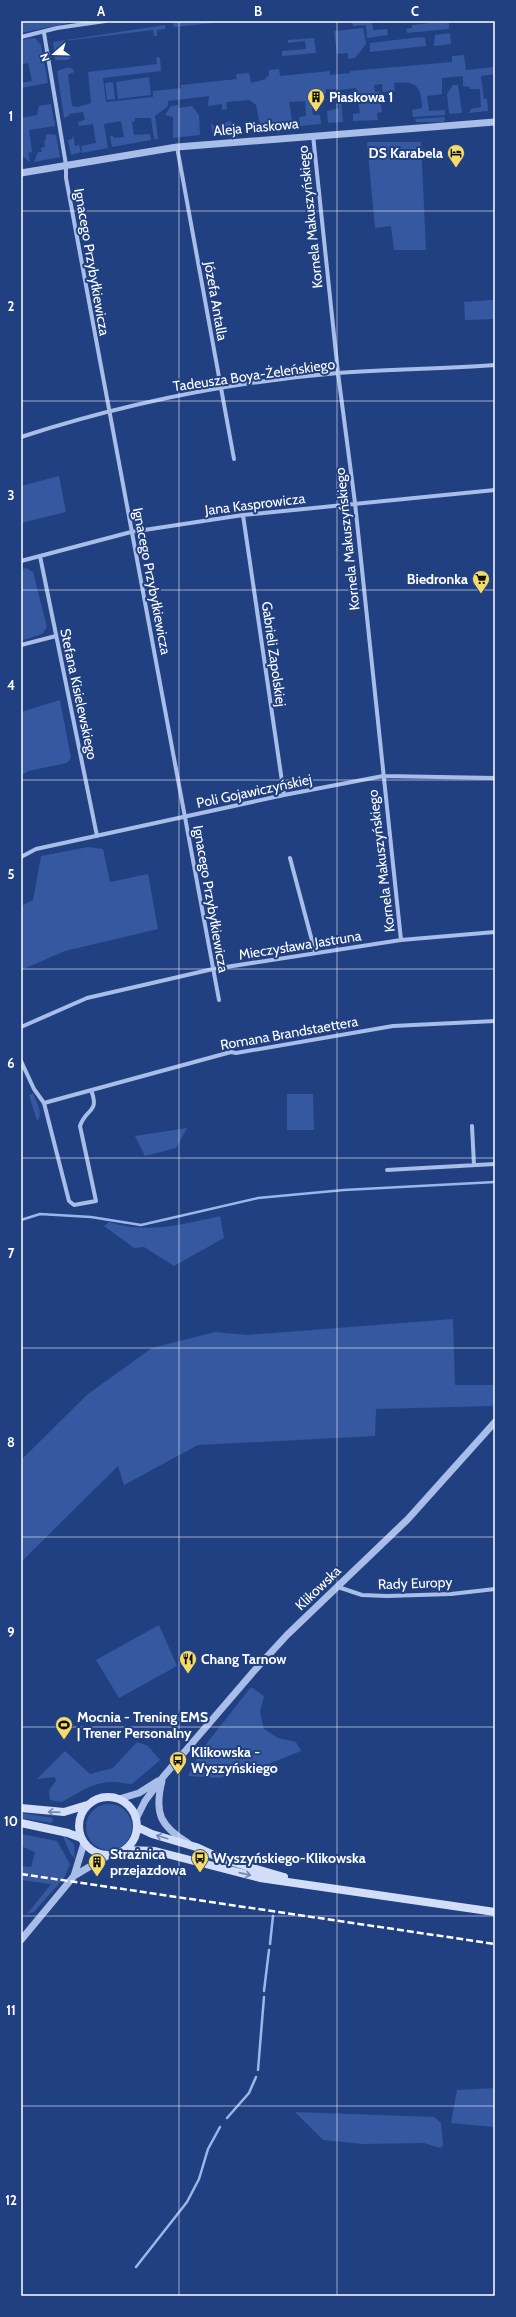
<svg xmlns="http://www.w3.org/2000/svg" width="516" height="2317" font-family="Cabin,sans-serif">
<style>
.green{fill:#3558a0}
.lines{fill:none;stroke-linecap:round;stroke-linejoin:round}
.stream{stroke:#9bb7e9;stroke-width:2.5}
.minor{stroke:#a8bde8;stroke-width:4}
.tertiary{stroke:#a8bde8;stroke-width:7}
.secondary{stroke:#d2def7;stroke-width:8}
.rail{stroke:#fff;stroke-width:2.5;stroke-dasharray:7 3;stroke-linecap:butt}
.oneway{stroke:#7187b7}
.grid{fill:none;stroke:#fff;stroke-width:1;stroke-opacity:0.55}
.labels{text-anchor:middle;dominant-baseline:central;stroke-width:4;stroke-linejoin:round;paint-order:stroke}
.poi-label{font-size:14px;font-weight:bold;fill:#fff;stroke:#214082;text-anchor:start}
.street-label{font-size:14px;fill:#fff;stroke:#214082}
.neatline{fill:none;stroke:#fff;stroke-width:1.5}
.grid-label{font-size:13px;text-anchor:middle;font-weight:bold;fill:#fff}
</style>
<rect width="100%" height="100%" fill="#214082"/>
<path class="green" d="M 21,21 L 78,21 L 21,33 Z
M 189,21 L 233,21 L 174,27 L 173,23 Z
M 352,21 L 372,21 L 373,30 L 387,29 L 388,35 L 367,38 L 366,25 L 353,26 Z
M 449,21 L 449,29 L 407,33 L 406,29 L 412,28 L 412,25 Z
M 165,25 L 165,29 L 157,30 L 157,36 L 154,36 L 153,30 L 64,41 L 64,55 L 71,54 L 72,57 L 68,60 L 55,60 L 53,42 Z
M 363,28 L 366,44 L 355,58 L 348,59 L 348,53 L 337,54 L 334,31 Z
M 450,33 L 451,44 L 434,46 L 435,35 Z
M 421,37 L 425,38 L 426,46 L 370,52 L 370,43 Z
M 35,38 L 41,45 L 48,83 L 21,88 L 21,83 L 32,81 L 28,63 L 21,65 L 21,40 Z
M 314,38 L 316,53 L 282,56 L 282,51 L 306,49 L 305,41 L 288,43 L 288,40 Z
M 464,55 L 466,70 L 495,67 L 495,74 L 481,76 L 484,99 L 487,99 L 488,111 L 469,113 L 471,109 L 481,107 L 480,89 L 470,89 L 470,87 L 463,86 L 463,76 L 442,78 L 442,94 L 427,96 L 429,111 L 445,110 L 445,115 L 413,117 L 412,110 L 422,108 C 421,86 417,81 394,83 L 395,91 L 383,92 L 382,84 L 374,85 L 375,92 L 379,92 L 382,112 L 377,113 L 378,120 L 353,121 L 353,114 L 360,113 L 356,88 L 340,90 L 343,122 L 328,123 L 327,111 L 339,108 L 337,89 L 326,89 L 326,93 L 317,94 L 318,108 L 312,108 L 313,115 L 320,115 L 321,124 L 300,126 L 299,117 L 306,116 L 305,101 L 289,102 L 293,126 L 261,129 L 256,105 L 250,100 L 226,102 L 227,109 L 222,110 L 222,104 L 208,106 L 209,96 L 168,101 L 168,106 L 155,116 L 158,139 L 154,139 L 151,118 L 135,118 L 135,121 L 132,122 L 134,135 L 150,134 L 151,140 L 112,147 L 110,136 L 113,136 L 114,138 L 124,137 L 121,121 L 104,124 L 108,148 L 82,153 L 81,146 L 96,143 L 93,124 L 79,126 L 78,122 L 85,120 L 83,112 L 69,114 L 69,116 L 64,118 L 57,71 L 69,67 L 74,70 L 73,73 L 68,74 L 72,106 L 78,107 L 91,103 L 88,72 L 157,64 L 156,57 L 160,58 L 161,71 L 103,78 L 106,102 L 153,97 L 153,91 L 181,88 L 181,85 L 237,79 L 236,74 L 249,73 L 251,83 L 266,79 L 266,77 L 269,76 L 269,70 L 279,69 L 280,76 L 330,71 L 330,75 L 350,73 L 350,71 L 452,62 L 452,56 Z
M 149,77 L 151,95 L 118,99 L 116,82 Z
M 113,82 L 115,99 L 107,100 L 105,83 Z
M 453,85 L 458,85 L 462,113 L 449,114 L 447,94 Z
M 51,104 L 55,126 L 29,130 L 32,152 L 28,153 L 30,162 L 21,155 L 21,118 L 37,115 L 39,106 Z
M 178,105 L 178,108 L 192,106 L 199,115 L 200,135 L 173,138 L 173,117 L 165,115 L 171,106 Z
M 445,117 L 444,122 L 416,122 L 415,119 Z
M 231,121 L 232,127 L 239,127 L 241,131 L 212,133 L 211,123 L 214,126 Z
M 49,134 L 56,135 L 60,157 L 34,162 L 38,152 L 42,152 L 41,148 L 45,147 L 44,141 L 46,140 L 46,135 Z
M 73,135 L 75,146 L 79,145 L 81,152 L 71,155 L 68,140 L 72,139 Z
M 367,142 L 421,142 L 426,250 L 394,250 L 391,226 L 375,228 Z
M 493,300 L 494,319 L 465,320 L 464,302 Z
M 59,476 L 66,512 L 21,523 L 21,486 Z
M 26,568 L 33,572 L 47,627 L 42,634 L 21,641 L 21,570 Z
M 60,700 L 71,758 L 67,763 L 28,771 L 21,776 L 21,712 Z
M 88,847 L 103,849 L 110,882 L 148,874 L 158,929 L 65,951 L 21,970 L 21,906 L 33,900 L 41,856 Z
M 33,1093 C 36,1102 44,1113 37,1121 L 29,1095 Z
M 287,1094 L 313,1094 L 314,1130 L 287,1130 Z
M 187,1128 L 176,1148 L 145,1156 L 135,1136 Z
M 220,1216 L 224,1238 L 174,1266 L 144,1247 L 134,1248 L 104,1226 L 109,1222 C 146,1234 182,1225 220,1216 Z
M 453,1319 L 455,1385 L 495,1385 L 495,1402 L 492,1406 L 376,1409 L 375,1436 L 198,1445 L 124,1485 L 118,1466 L 21,1562 L 21,1460 L 88,1394 L 152,1348 L 215,1332 L 247,1335 Z
M 159,1625 L 177,1666 L 119,1698 L 96,1660 Z
M 251,1687 L 264,1696 L 260,1712 L 264,1729 L 278,1738 L 296,1742 L 301,1751 L 261,1767 L 219,1778 L 188,1776 L 200,1752 Z
M 137,1742 L 148,1746 L 160,1760 L 132,1784 C 126,1784 120,1782 114,1782 C 94,1781 78,1793 62,1802 L 50,1800 L 49,1790 L 56,1781 L 55,1777 L 37,1779 L 65,1751 L 90,1774 L 113,1768 Z
M86 1827a23 23 0 1 1 46 0a23 23 0 1 1-46 0Z
M 21,1813 L 53,1818 L 52,1823 L 21,1818 Z
M 21,1834 L 57,1841 L 70,1864 L 64,1878 L 34,1912 L 27,1914 L 51,1884 L 21,1880 L 21,1866 L 31,1867 L 35,1852 L 21,1846 Z
M 62,1834 L 74,1844 L 75,1859 L 70,1853 Z
M 495,2088 L 495,2127 L 451,2123 L 457,2090 Z
M 295,2112 L 434,2117 L 441,2123 L 443,2145 L 440,2148 L 424,2143 L 363,2144 L 323,2140 Z"/>
<g class="lines">
<path class="stream" d="M 21,1220 L 40,1214 L 91,1217 L 141,1225 L 258,1198 L 344,1190 L 495,1182
M 270,1944 L 273,1916
M 264,1991 L 269,1950
M 258,2070 L 264,1997
M 227,2118 L 249,2093 L 256,2077
M 136,2267 L 187,2202 L 199,2179 L 208,2149 L 220,2127"/>
<path class="minor" d="M 44,33 L 66,165 L 66,178 L 219,1000
M 21,37 L 57,28 L 105,21
M 313,135 L 338,373 L 355,503 L 401,940
M 177,147 L 234,459
M 21,437 C 123,404 231,382 338,373 C 390,369 443,369 495,365
M 243,515 L 284,795
M 40,556 L 97,836
M 21,561 L 131,532 L 243,515 L 495,490
M 21,645 L 56,636
M 21,857 L 36,849 L 284,795 L 383,776 L 495,778
M 290,858 L 315,952
M 21,1027 L 87,998 L 213,969 L 401,940 L 495,932
M 21,1061 L 34,1089 L 44,1103 L 69,1201 L 74,1205 L 96,1201 L 80,1126 C 86,1108 100,1113 91,1090
M 44,1103 L 231,1052 L 236,1053 L 393,1026 L 495,1021
M 472,1126 L 474,1165
M 387,1170 L 495,1164
M 338,1587 L 362,1595 L 387,1596 L 451,1594 L 495,1589"/>
<path class="tertiary" d="M 21,173 L 177,147 L 495,122
M 162,1781 C 154,1813 160,1826 188,1843
M 119,1799 L 139,1793 L 158,1781
M 136,1819 L 145,1801 L 163,1777 L 254,1671 L 287,1635 L 408,1519 L 495,1422
M 74,1876 L 109,1855
M 21,1940 L 74,1876 L 84,1843"/>
<path class="secondary" d="M79 1826a29 29 0 1 1 58 0a29 29 0 1 1-58 0Z
M 21,1808 L 64,1812 L 87,1805
M 21,1823 L 68,1833 L 81,1838
M 137,1827 L 152,1834 L 196,1847 L 222,1859 L 284,1877
M 125,1850 L 155,1851 L 260,1878 L 495,1912"/>
<path class="rail" d="M 21,1874 L 495,1944"/>
</g>
<defs><path id="oneway-shaft" d="M-6 0H5M1.5-3L5.5 0L1.5 3" fill="none" stroke-width="1.6" stroke-linecap="round" stroke-linejoin="round"/></defs>
<g class="oneway">
<use href="#oneway-shaft" transform="translate(54 1812) rotate(-178)"/>
<use href="#oneway-shaft" transform="translate(162 1837) rotate(-163)"/>
<use href="#oneway-shaft" transform="translate(245 1874) rotate(13)"/>
</g>
<path class="grid" d="M 179,21 L 179,2296M 337,21 L 337,2296M 21,211 L 495,211M 21,401 L 495,401M 21,590 L 495,590M 21,780 L 495,780M 21,969 L 495,969M 21,1158 L 495,1158M 21,1348 L 495,1348M 21,1537 L 495,1537M 21,1727 L 495,1727M 21,1916 L 495,1916M 21,2106 L 495,2106"/>
<defs>
<symbol id="building-pin" viewBox="-11 -11 22 30"><path d="M0 17L-7.5 6A9.5 9.5 0 1 1 7.5 6Z" fill="#f5dc69" stroke="#214082"/><path d="M-4-6H4V6H1V3H-1V6H-4ZM-2.5-4.3h1.7v1.8h-1.7ZM.8-4.3h1.7v1.8H.8ZM-2.5-1h1.7V.8h-1.7ZM.8-1h1.7V.8H.8Z" fill="#111"/></symbol>
<symbol id="hotel-pin" viewBox="-11 -11 22 30"><path d="M0 17L-7.5 6A9.5 9.5 0 1 1 7.5 6Z" fill="#f5dc69" stroke="#214082"/><path d="M-6-4.5h1.5V1H6V5H4.5V3h-9V5H-6ZM-4 0a1.8 1.8 0 1 1 3.6 0ZM.5 0V-2.5h3Q6-2.5 6 0Z" fill="#111"/></symbol>
<symbol id="supermarket-pin" viewBox="-11 -11 22 30"><path d="M0 17L-7.5 6A9.5 9.5 0 1 1 7.5 6Z" fill="#f5dc69" stroke="#214082"/><path d="M-6-5.5h2.5l.6 2H6L4.5 2H-2.5L-4.4-4H-6ZM-1.5 3.2a1.3 1.3 0 1 0 .1 0ZM3 3.2a1.3 1.3 0 1 0 .1 0Z" fill="#111"/></symbol>
<symbol id="restaurant-pin" viewBox="-11 -11 22 30"><path d="M0 17L-7.5 6A9.5 9.5 0 1 1 7.5 6Z" fill="#f5dc69" stroke="#214082"/><path d="M-5-6h1v4h1v-4h1v4h1v-4h1v5L-1.5 .5V6h-2V.5L-5-1ZM5-6V6H3V1.5H1.5Q1.5-4 5-6Z" fill="#111"/></symbol>
<symbol id="stadium-pin" viewBox="-11 -11 22 30"><path d="M0 17L-7.5 6A9.5 9.5 0 1 1 7.5 6Z" fill="#f5dc69" stroke="#214082"/><path d="M0-5a6.5 5 0 1 0 0 10a6.5 5 0 1 0 0-10ZM-3.5-1.8h7v3.6h-7Z" fill="#111"/></symbol>
<symbol id="bus-pin" viewBox="-11 -11 22 30"><path d="M0 17L-7.5 6A9.5 9.5 0 1 1 7.5 6Z" fill="#f5dc69" stroke="#214082"/><path d="M-5-6H5V4H4V6H2V4H-2V6H-4V4H-5ZM-3.5-4V0h7V-4ZM-3.5 1.2v1.5H-2V1.2ZM2 1.2v1.5H3.5V1.2Z" fill="#111"/></symbol>
</defs>
<g fill-rule="evenodd">
<use href="#building-pin" x="306" y="87" width="20" height="27"/>
<use href="#hotel-pin" x="446" y="143" width="20" height="27"/>
<use href="#supermarket-pin" x="471" y="569" width="20" height="27"/>
<use href="#restaurant-pin" x="178" y="1649" width="20" height="27"/>
<use href="#stadium-pin" x="54" y="1715" width="20" height="27"/>
<use href="#bus-pin" x="168" y="1750" width="20" height="27"/>
<use href="#bus-pin" x="190" y="1848" width="20" height="27"/>
<use href="#building-pin" x="87" y="1852" width="20" height="27"/>
</g>
<g class="labels">
<g class="poi-label">
<text x="329" y="97">Piaskowa 1</text>
<text x="443" y="153" text-anchor="end">DS Karabela</text>
<text x="468" y="579" text-anchor="end">Biedronka</text>
<text x="201" y="1659">Chang Tarnow</text>
<text x="77" y="1717">Mocnia - Trening EMS<tspan x="77" dy="16">| Trener Personalny</tspan></text>
<text x="191" y="1752">Klikowska -<tspan x="191" dy="16">Wyszyńskiego</tspan></text>
<text x="110" y="1854">Strażnica<tspan x="110" dy="16">przejazdowa</tspan></text>
<text x="213" y="1858">Wyszyńskiego-Klikowska</text>
</g>
<g class="street-label">
<text transform="translate(256 127) rotate(-5)">Aleja Piaskowa</text>
<text transform="translate(310 217) rotate(-96)">Kornela Makuszyńskiego</text>
<text transform="translate(92 262) rotate(80)">Ignacego Przybyłkiewicza</text>
<text transform="translate(216 301) rotate(80)">Józefa Antalla</text>
<text transform="translate(254 375) rotate(-8)">Tadeusza Boya-Żeleńskiego</text>
<text transform="translate(255 504) rotate(-7)">Jana Kasprowicza</text>
<text transform="translate(347 539) rotate(-96)">Kornela Makuszyńskiego</text>
<text transform="translate(152 581) rotate(79)">Ignacego Przybyłkiewicza</text>
<text transform="translate(274 654) rotate(82)">Gabrieli Zapolskiej</text>
<text transform="translate(79 694) rotate(78)">Stefana Kisielewskiego</text>
<text transform="translate(254 791) rotate(-12)">Poli Gojawiczyńskiej</text>
<text transform="translate(381 861) rotate(-97)">Kornela Makuszyńskiego</text>
<text transform="translate(211 899) rotate(80)">Ignacego Przybyłkiewicza</text>
<text transform="translate(300 945) rotate(-9)">Mieczysława Jastruna</text>
<text transform="translate(289 1033) rotate(-10)">Romana Brandstaettera</text>
<text transform="translate(415 1583) rotate(-2)">Rady Europy</text>
<text transform="translate(318 1588) rotate(-44)">Klikowska</text>
</g>
</g>
<rect width="516" height="2317" fill="none" stroke="#214082" stroke-width="44"/>
<g transform="translate(54 54) rotate(250)" stroke="#214082" stroke-width="3" paint-order="stroke">
<path d="M0-3L7 15L0 10L-7 15Z" fill="#ffffff"/>
<text y="-6" font-size="11" font-weight="bold" text-anchor="middle" fill="#ffffff">N</text>
</g>
<rect x="22" y="22" width="472" height="2273" class="neatline"/>
<g class="grid-label">
<text x="101" y="16">A</text>
<text x="258" y="16">B</text>
<text x="415" y="16">C</text>
<text x="11" y="121">1</text>
<text x="11" y="311">2</text>
<text x="11" y="500">3</text>
<text x="11" y="690">4</text>
<text x="11" y="879">5</text>
<text x="11" y="1068">6</text>
<text x="11" y="1258">7</text>
<text x="11" y="1447">8</text>
<text x="11" y="1637">9</text>
<text x="11" y="1826">10</text>
<text x="11" y="2015">11</text>
<text x="11" y="2205">12</text>
</g>
</svg>
